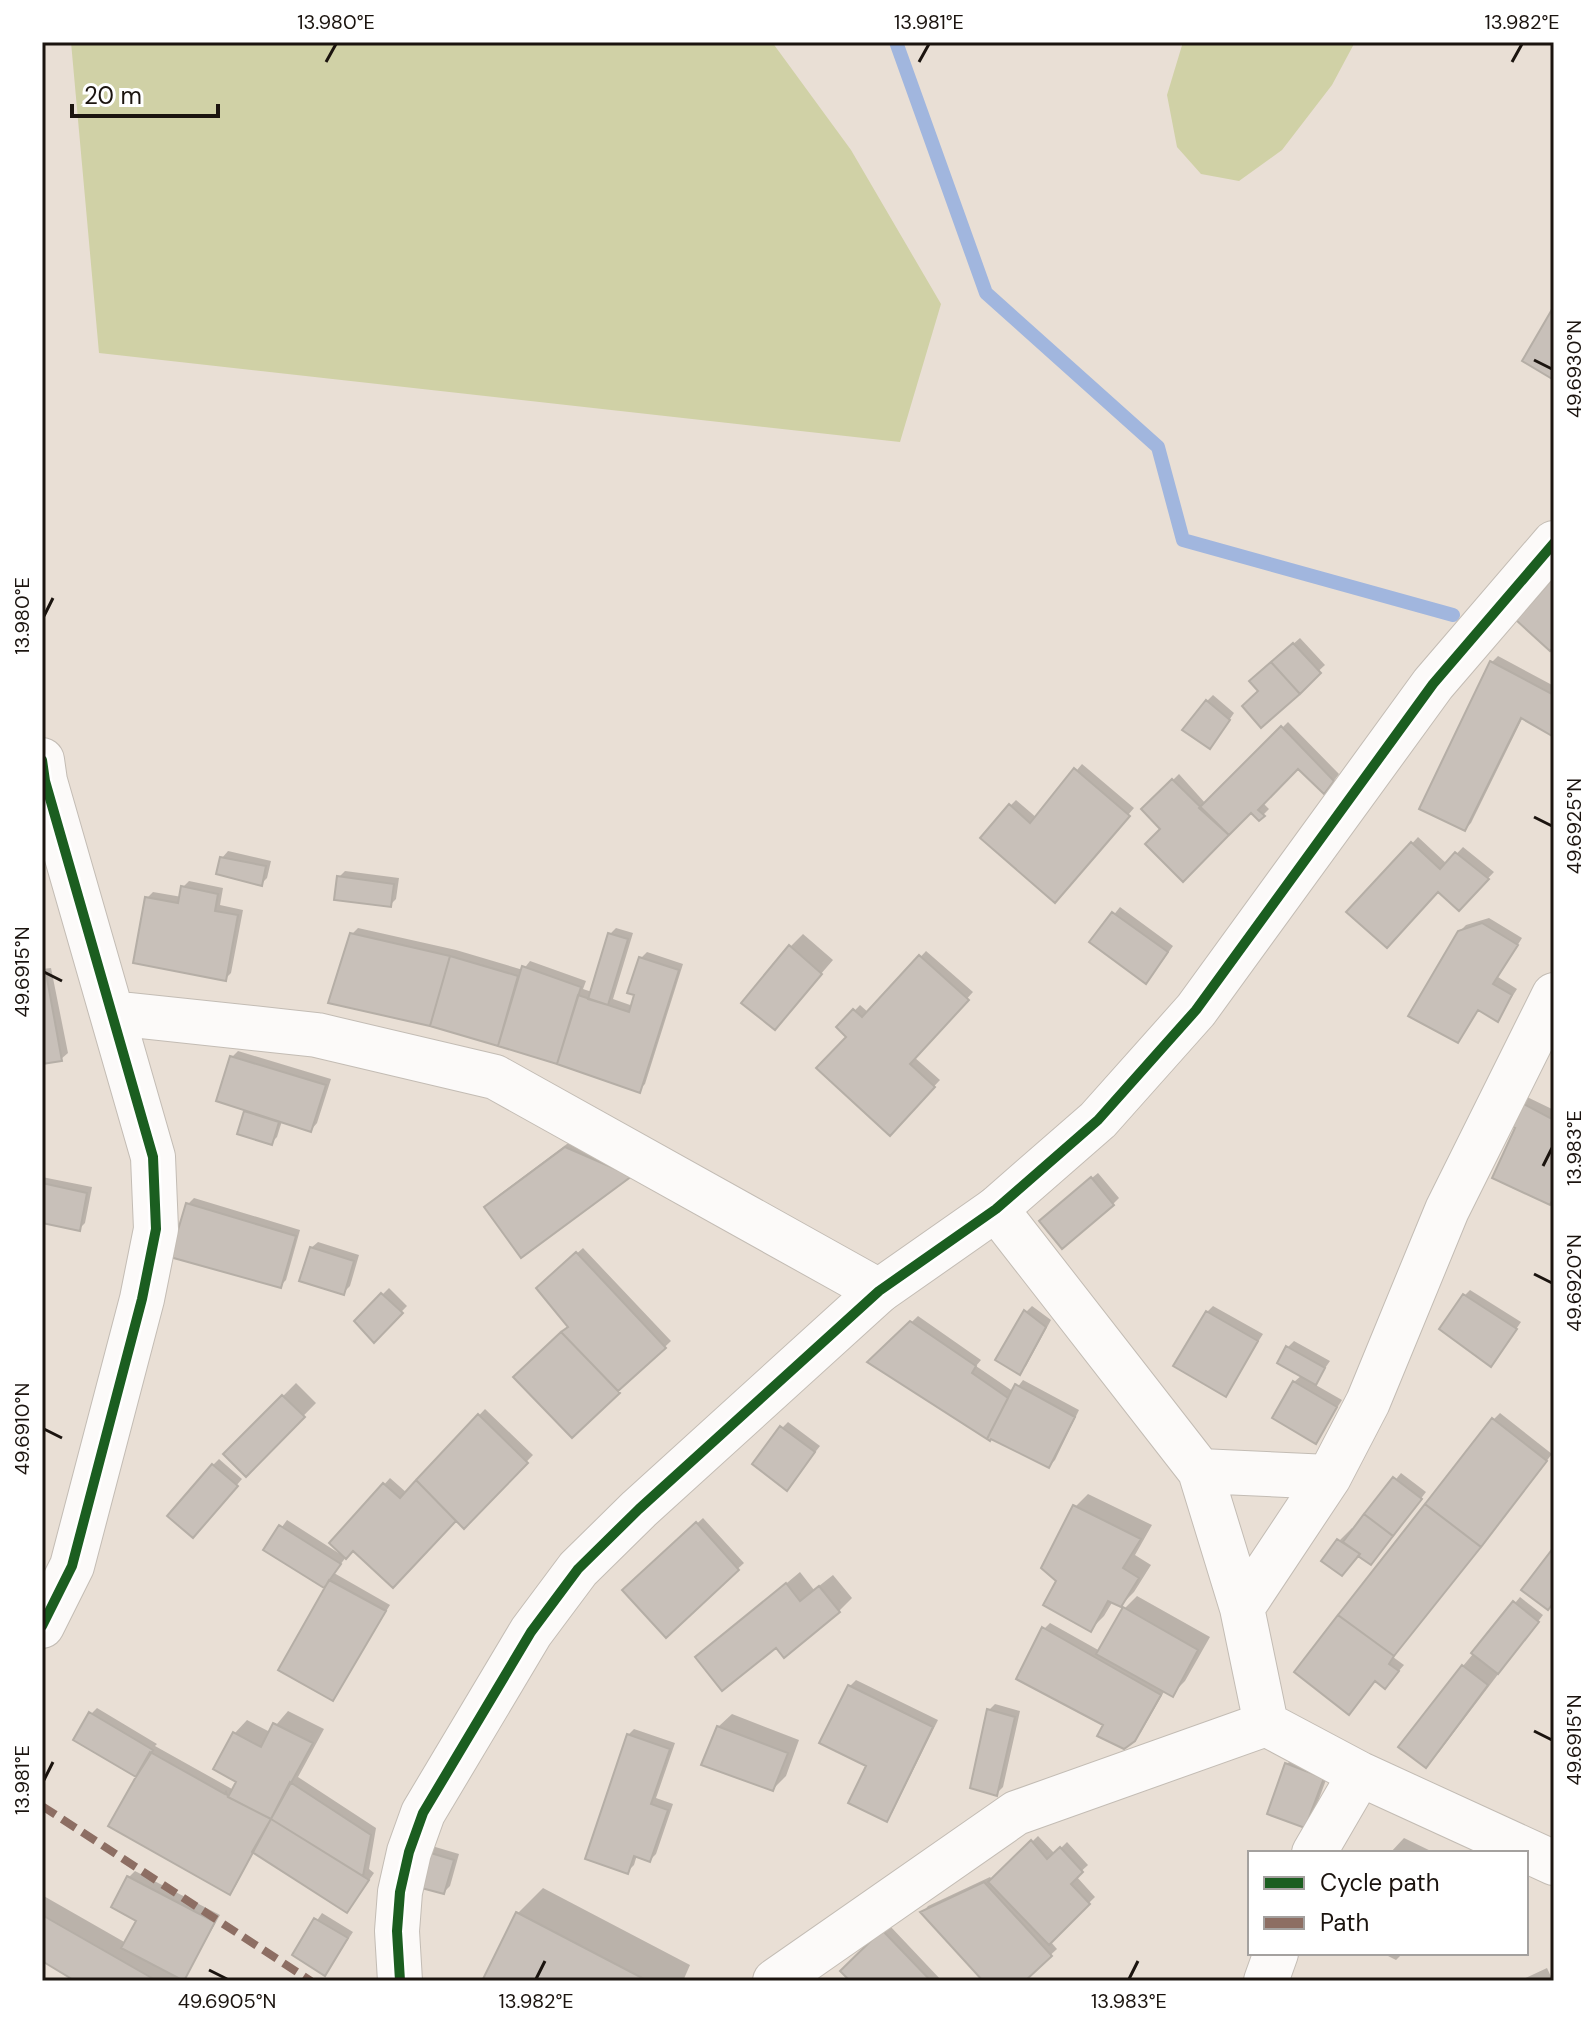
<svg xmlns="http://www.w3.org/2000/svg" width="1596" height="2023" font-family="'DM Sans',sans-serif">
<style>
.green{fill:#d0d1a6}
.shadow{fill:#0003}
.lines{fill:none;stroke-linecap:round;stroke-linejoin:round}
.stream{stroke:#a1b6de;stroke-width:14}
.building{fill:#c8c0b9;stroke:#b5aea6;stroke-width:2}
.street-casing{stroke:#c3bcb4;stroke-width:46}
.secondary-casing{stroke:#c3bcb4;stroke-width:46}
.street{stroke:#fcfaf9;stroke-width:44}
.secondary{stroke:#fcfaf9;stroke-width:44}
.quiet{stroke:#8d6e63;stroke-width:8;stroke-dasharray:16 8;stroke-linecap:butt}
.cycleway-casing{stroke:#fff;stroke-width:15}
.cycleway{stroke:#1b5e20;stroke-width:10}
.ticks{fill:none;stroke:#1b140f;stroke-width:3}
.neatline{fill:none;stroke:#1b140f;stroke-width:3}
.ticks-label{font-size:20px;text-anchor:middle;fill:#1b140f}
</style>
<rect width="100%" height="100%" fill="#e9dfd5"/>
<path class="green" d="M 71,42 L 772,42 L 851,150 L 941,304 L 900,442 L 99,353 Z
M 1183,42 L 1355,42 L 1332,85 L 1282,150 L 1239,181 L 1201,174 L 1177,147 L 1167,95 Z"/>
<path class="shadow" d="M 1300,638 L 1325,665 L 1261,725 L 1258,675 Z
M 1498,656 L 1554,686 L 1554,735 L 1523,717 L 1471,823 L 1465,829 L 1492,662 Z
M 1213,695 L 1234,713 L 1215,741 L 1207,701 Z
M 1288,722 L 1339,774 L 1330,786 L 1298,766 L 1262,802 L 1269,809 L 1259,819 L 1251,811 L 1163,829 L 1144,809 L 1179,774 L 1206,804 Z
M 1082,764 L 1134,808 L 1061,894 L 1010,806 L 1016,800 L 1037,818 Z
M 1418,837 L 1447,864 L 1463,847 L 1494,872 L 1459,909 L 1438,890 L 1349,912 Z
M 228,851 L 271,861 L 267,878 L 261,884 L 222,858 Z
M 345,871 L 399,878 L 396,899 L 390,905 L 339,877 Z
M 189,881 L 223,888 L 220,905 L 243,910 L 231,973 L 225,979 L 147,898 L 153,892 L 182,897 L 183,887 Z
M 1120,907 L 1173,946 L 1152,975 L 1092,942 Z
M 1489,918 L 1522,938 L 1498,977 L 1517,989 L 1498,1019 L 1479,1008 L 1458,1041 L 1459,932 L 1466,925 Z
M 358,928 L 456,950 L 523,970 L 530,961 L 586,981 L 583,989 L 592,992 L 610,934 L 616,928 L 633,933 L 613,999 L 633,1006 L 641,958 L 647,952 L 683,964 L 645,1084 L 639,1090 L 430,1024 L 352,934 Z
M 803,934 L 833,960 L 775,1027 L 790,947 Z
M 926,951 L 973,992 L 914,1057 L 940,1080 L 890,1133 L 848,1036 L 839,1027 L 860,1005 L 869,1013 Z
M 51,968 L 68,1053 L 61,1059 L 42,1062 L 42,969 Z
M 238,1051 L 331,1079 L 317,1123 L 311,1130 L 282,1121 L 277,1137 L 271,1143 L 239,1133 L 246,1109 L 232,1057 Z
M 1525,1096 L 1554,1110 L 1554,1199 L 1550,1203 L 1517,1127 Z
M 579,1135 L 642,1162 L 487,1207 L 500,1194 Z
M 1098,1173 L 1119,1198 L 1113,1204 L 1047,1215 Z
M 42,1177 L 92,1187 L 85,1223 L 79,1229 L 42,1221 Z
M 194,1198 L 300,1230 L 286,1280 L 280,1286 L 188,1204 Z
M 318,1242 L 359,1255 L 350,1286 L 344,1292 L 311,1248 Z
M 583,1248 L 671,1341 L 572,1436 L 570,1327 L 545,1282 Z
M 389,1288 L 407,1306 L 374,1340 L 356,1321 Z
M 1470,1290 L 1521,1322 L 1496,1358 L 1464,1296 Z
M 1032,1306 L 1051,1320 L 1026,1366 L 1020,1372 L 1026,1312 Z
M 1213,1306 L 1263,1334 L 1225,1395 L 1207,1312 Z
M 918,1316 L 981,1360 L 976,1366 L 1014,1392 L 1023,1380 L 1079,1410 L 1055,1460 L 1049,1466 L 870,1362 Z
M 1294,1341 L 1330,1361 L 1314,1384 L 1342,1400 L 1315,1442 L 1294,1382 L 1302,1375 L 1288,1347 Z
M 296,1383 L 316,1403 L 246,1474 L 226,1454 Z
M 485,1409 L 533,1455 L 464,1526 L 457,1518 L 393,1585 L 354,1548 L 346,1557 L 334,1573 L 390,1605 L 332,1699 L 327,1587 L 266,1549 L 287,1520 L 340,1554 L 332,1543 L 390,1478 L 407,1493 Z
M 1500,1413 L 1552,1454 L 1393,1657 L 1404,1665 L 1391,1680 L 1376,1679 L 1494,1419 Z
M 788,1422 L 820,1446 L 792,1482 L 782,1428 Z
M 219,1459 L 242,1479 L 198,1530 L 213,1465 Z
M 1401,1473 L 1426,1492 L 1376,1557 L 1360,1554 L 1342,1574 L 1339,1541 L 1352,1528 L 1355,1530 Z
M 1088,1494 L 1152,1525 L 1135,1555 L 1151,1565 L 1134,1592 L 1121,1605 L 1113,1601 L 1104,1616 L 1091,1629 L 1075,1507 Z
M 703,1518 L 744,1563 L 666,1635 L 625,1590 Z
M 800,1572 L 814,1590 L 833,1575 L 852,1598 L 839,1611 L 777,1646 L 698,1657 Z
M 1137,1596 L 1210,1637 L 1185,1681 L 1172,1694 L 1165,1690 L 1141,1732 L 1134,1739 L 1105,1724 L 1044,1629 L 1050,1623 L 1100,1651 L 1124,1609 Z
M 1520,1597 L 1543,1615 L 1439,1752 L 1426,1765 L 1463,1666 Z
M 856,1680 L 938,1720 L 892,1813 L 886,1819 L 868,1765 L 850,1686 Z
M 995,1704 L 1020,1711 L 1003,1787 L 997,1793 L 989,1710 Z
M 97,1708 L 157,1744 L 155,1746 L 232,1789 L 239,1781 L 234,1734 L 247,1720 L 270,1732 L 288,1711 L 324,1729 L 298,1777 L 376,1828 L 369,1869 L 374,1873 L 353,1904 L 254,1851 L 235,1887 L 229,1893 L 91,1714 Z
M 732,1714 L 799,1740 L 786,1776 L 773,1789 L 718,1727 Z
M 634,1729 L 675,1743 L 656,1798 L 673,1804 L 656,1854 L 650,1860 L 637,1855 L 634,1865 L 628,1871 L 628,1735 Z
M 1293,1758 L 1329,1772 L 1311,1820 L 1305,1826 L 1287,1764 Z
M 1038,1836 L 1055,1854 L 1067,1842 L 1088,1865 L 1076,1876 L 1095,1897 L 1050,1941 L 1057,1949 L 1022,1981 L 986,1981 L 923,1912 L 928,1906 L 990,1877 L 993,1880 Z
M 1404,1838 L 1435,1853 L 1390,1853 Z
M 432,1846 L 459,1854 L 450,1886 L 444,1892 L 416,1885 Z
M 135,1871 L 220,1915 L 185,1977 L 192,1981 L 70,1981 L 72,1977 L 42,1959 L 42,1895 L 126,1943 L 139,1920 L 129,1877 Z
M 543,1888 L 690,1965 L 683,1981 L 484,1981 L 518,1913 Z
M 322,1913 L 353,1932 L 325,1974 L 294,1955 Z
M 890,1926 L 942,1981 L 853,1981 L 843,1971 Z
M 1382,1953 L 1403,1953 L 1396,1960 Z
M 1547,1968 L 1553,1981 L 1519,1981 Z"/>
<g class="lines">
<path class="stream" d="M 896,42 L 986,293 L 1158,447 L 1183,540 L 1453,615"/>
</g>
<path class="building" d="M 1554,306 L 1554,380 L 1522,361 Z
M 1554,577 L 1554,647 L 1550,651 L 1516,620 Z
M 1293,643 L 1321,673 L 1300,694 L 1271,662 Z
M 1490,661 L 1554,695 L 1554,737 L 1521,718 L 1465,831 L 1419,809 Z
M 1271,662 L 1300,694 L 1261,728 L 1242,706 L 1258,691 L 1249,681 Z
M 1206,700 L 1230,720 L 1210,749 L 1182,730 Z
M 1281,726 L 1334,781 L 1324,794 L 1298,769 L 1258,810 L 1265,816 L 1259,821 L 1251,813 L 1229,835 L 1199,808 Z
M 1074,768 L 1130,816 L 1055,903 L 980,838 L 1009,804 L 1030,823 Z
M 1172,779 L 1229,835 L 1183,882 L 1145,844 L 1160,829 L 1141,809 Z
M 1411,842 L 1440,869 L 1455,852 L 1489,879 L 1459,911 L 1438,892 L 1387,948 L 1346,912 Z
M 220,857 L 266,866 L 262,886 L 216,874 Z
M 337,876 L 394,884 L 391,907 L 334,900 Z
M 181,886 L 218,894 L 215,911 L 238,915 L 226,981 L 133,963 L 145,897 L 178,903 Z
M 1112,912 L 1168,952 L 1146,984 L 1089,942 Z
M 1482,923 L 1518,945 L 1493,984 L 1512,995 L 1498,1022 L 1478,1010 L 1458,1043 L 1408,1016 L 1458,931 Z
M 350,933 L 450,956 L 430,1026 L 328,1003 Z
M 608,933 L 628,939 L 608,1005 L 588,999 Z
M 789,945 L 822,974 L 775,1030 L 741,1003 Z
M 919,955 L 969,1000 L 910,1064 L 935,1087 L 890,1136 L 816,1068 L 846,1037 L 836,1027 L 853,1009 L 862,1017 Z
M 450,956 L 518,976 L 498,1046 L 430,1026 Z
M 639,957 L 679,970 L 640,1093 L 557,1064 L 578,995 L 629,1012 L 634,995 L 627,993 Z
M 522,966 L 581,987 L 557,1064 L 498,1046 Z
M 42,973 L 46,973 L 62,1061 L 42,1064 Z
M 230,1056 L 326,1085 L 311,1132 L 216,1101 Z
M 1518,1101 L 1554,1120 L 1554,1197 L 1550,1205 L 1492,1178 L 1515,1128 L 1506,1124 Z
M 244,1111 L 279,1122 L 272,1145 L 237,1134 Z
M 565,1147 L 632,1176 L 521,1258 L 484,1207 Z
M 1091,1177 L 1114,1205 L 1062,1249 L 1039,1221 Z
M 42,1183 L 87,1193 L 80,1231 L 42,1223 Z
M 186,1203 L 296,1236 L 281,1288 L 170,1257 Z
M 310,1247 L 354,1261 L 344,1295 L 299,1281 Z
M 576,1252 L 666,1348 L 618,1391 L 561,1332 L 568,1327 L 536,1288 Z
M 381,1293 L 403,1313 L 374,1343 L 354,1321 Z
M 1463,1294 L 1517,1329 L 1491,1367 L 1439,1329 Z
M 1024,1310 L 1046,1327 L 1020,1375 L 995,1360 Z
M 1206,1311 L 1258,1341 L 1226,1397 L 1173,1366 Z
M 910,1321 L 976,1366 L 972,1373 L 1008,1398 L 987,1439 L 867,1362 Z
M 561,1332 L 620,1393 L 572,1438 L 513,1377 Z
M 1286,1346 L 1325,1368 L 1316,1385 L 1277,1363 Z
M 1293,1381 L 1337,1407 L 1316,1444 L 1272,1418 Z
M 1015,1384 L 1075,1417 L 1049,1468 L 991,1439 L 990,1441 L 987,1439 Z
M 282,1395 L 305,1417 L 246,1477 L 223,1454 Z
M 478,1414 L 528,1463 L 464,1529 L 416,1480 Z
M 1492,1418 L 1547,1461 L 1481,1547 L 1425,1504 Z
M 780,1426 L 815,1452 L 787,1491 L 752,1464 Z
M 212,1464 L 238,1486 L 193,1538 L 167,1516 Z
M 1393,1477 L 1422,1499 L 1393,1536 L 1364,1514 Z
M 416,1480 L 456,1521 L 393,1588 L 353,1551 L 346,1559 L 329,1543 L 383,1483 L 400,1498 Z
M 1425,1504 L 1481,1547 L 1394,1656 L 1338,1615 Z
M 1073,1505 L 1141,1539 L 1123,1568 L 1139,1578 L 1121,1607 L 1108,1601 L 1091,1632 L 1043,1605 L 1056,1581 L 1041,1568 Z
M 1364,1514 L 1393,1536 L 1371,1565 L 1358,1556 L 1360,1554 L 1343,1542 Z
M 696,1522 L 739,1570 L 666,1638 L 622,1590 Z
M 279,1525 L 341,1564 L 324,1588 L 263,1550 Z
M 1337,1539 L 1360,1554 L 1342,1576 L 1321,1561 Z
M 1554,1547 L 1554,1602 L 1548,1610 L 1521,1590 Z
M 329,1580 L 386,1611 L 333,1701 L 278,1670 Z
M 786,1583 L 800,1601 L 819,1586 L 840,1612 L 784,1658 L 776,1648 L 722,1691 L 695,1657 Z
M 1513,1601 L 1539,1622 L 1498,1674 L 1471,1653 Z
M 1123,1607 L 1198,1650 L 1173,1697 L 1096,1654 Z
M 1338,1615 L 1394,1656 L 1389,1664 L 1399,1671 L 1385,1689 L 1375,1681 L 1349,1715 L 1294,1672 Z
M 1042,1627 L 1161,1695 L 1135,1741 L 1124,1749 L 1097,1736 L 1103,1725 L 1016,1679 Z
M 1462,1665 L 1488,1685 L 1426,1768 L 1398,1747 Z
M 848,1685 L 933,1727 L 887,1822 L 848,1803 L 866,1766 L 819,1743 Z
M 987,1709 L 1015,1717 L 997,1796 L 970,1788 Z
M 89,1712 L 153,1750 L 136,1777 L 73,1740 Z
M 273,1723 L 313,1743 L 271,1819 L 228,1797 L 236,1782 L 213,1769 L 233,1732 L 261,1747 Z
M 717,1726 L 788,1753 L 773,1791 L 701,1765 Z
M 627,1734 L 670,1749 L 651,1804 L 668,1810 L 650,1862 L 634,1856 L 628,1874 L 585,1859 Z
M 150,1752 L 225,1794 L 226,1792 L 228,1797 L 271,1819 L 230,1895 L 108,1826 Z
M 1285,1763 L 1324,1778 L 1305,1828 L 1267,1814 Z
M 290,1782 L 371,1835 L 363,1876 L 271,1819 Z
M 271,1819 L 369,1880 L 347,1913 L 252,1852 Z
M 1031,1840 L 1047,1859 L 1060,1847 L 1083,1872 L 1071,1884 L 1090,1904 L 1049,1945 L 988,1882 Z
M 424,1851 L 454,1860 L 444,1894 L 414,1886 Z
M 127,1876 L 215,1922 L 184,1981 L 121,1948 L 136,1921 L 111,1907 Z
M 984,1882 L 1052,1956 L 1025,1981 L 983,1981 L 920,1912 Z
M 516,1912 L 648,1981 L 482,1981 Z
M 42,1915 L 157,1981 L 67,1981 L 70,1978 L 42,1961 Z
M 314,1918 L 348,1938 L 325,1976 L 292,1955 Z
M 882,1930 L 931,1981 L 850,1981 L 840,1971 Z"/>
<g class="lines">
<defs>
<path id="street" d="M 42,760 L 45,781 L 153,1157 L 156,1229 L 142,1299 L 72,1566 L 42,1626
M 112,1013 L 317,1035 L 495,1077 L 879,1291
M 996,1209 L 1200,1471 L 1242,1608 L 1266,1724
M 1200,1471 L 1329,1477
M 1242,1608 L 1329,1477 L 1368,1402 L 1447,1210 L 1554,995
M 1314,1853 L 1360,1774
M 775,1981 L 1016,1813 L 1266,1724 L 1360,1774 L 1554,1863
M 1266,1981 L 1276,1953"/>
<path id="secondary" d="M 400,1981 L 397,1931 L 400,1892 L 409,1852 L 423,1813 L 531,1632 L 578,1569 L 639,1509 L 879,1291 L 996,1209 L 1098,1120 L 1196,1010 L 1433,684 L 1554,543"/>
</defs>
<use href="#street" class="street-casing"/>
<use href="#secondary" class="secondary-casing"/>
<use href="#street" class="street"/>
<use href="#secondary" class="secondary"/>
<path class="quiet" d="M 42,1806 L 311,1981"/>
<defs>
<path id="cycleway" d="M 42,760 L 45,781 L 153,1157 L 156,1229 L 142,1299 L 72,1566 L 42,1626
M 400,1981 L 397,1931 L 400,1892 L 409,1852 L 423,1813 L 531,1632 L 578,1569 L 639,1509 L 879,1291 L 996,1209 L 1098,1120 L 1196,1010 L 1433,684 L 1554,543"/>
</defs>
<use href="#cycleway" class="cycleway-casing"/>
<use href="#cycleway" class="cycleway"/>
</g>
<path class="ticks" d="M 326,62 L 336,44M 919,62 L 929,44M 1512,62 L 1522,44M 1534,360 L 1552,369M 44,616 L 53,598M 1534,817 L 1552,826M 44,972 L 62,981M 1543,1166 L 1552,1148M 1534,1274 L 1552,1283M 44,1429 L 62,1438M 1534,1731 L 1552,1740M 44,1780 L 53,1762M 209,1970 L 227,1979M 536,1979 L 545,1961M 1129,1979 L 1138,1961"/>
<rect width="1596" height="2023" fill="none" stroke="#ffffff" stroke-width="88"/>
<rect x="1248" y="1851" width="280" height="104" fill="#ffffff" stroke="#a4a19f" stroke-width="2"/>
<rect x="1264" y="1877" width="40" height="12" fill="#1b5e20" stroke="#a4a19f" stroke-width="2"/>
<text x="1320" y="1891" font-size="24" fill="#1b140f">Cycle path</text>
<rect x="1264" y="1917" width="40" height="12" fill="#8d6e63" stroke="#a4a19f" stroke-width="2"/>
<text x="1320" y="1931" font-size="24" fill="#1b140f">Path</text>
<path d="M72 104v12h146v-12" fill="none" stroke="#1b140f" stroke-width="4"/>
<text x="84" y="104" font-size="24" fill="#1b140f" stroke="#ffffff" stroke-width="6" paint-order="stroke">20 m</text>
<rect x="44" y="44" width="1508" height="1935" class="neatline"/>
<g class="ticks-label">
<text x="336" y="29">13.980°E</text>
<text x="929" y="29">13.981°E</text>
<text x="1522" y="29">13.982°E</text>
<text transform="translate(1574 369) rotate(-90)" y="7">49.6930°N</text>
<text transform="translate(22 616) rotate(-90)" y="7">13.980°E</text>
<text transform="translate(1574 826) rotate(-90)" y="7">49.6925°N</text>
<text transform="translate(22 972) rotate(-90)" y="7">49.6915°N</text>
<text transform="translate(1574 1148) rotate(-90)" y="7">13.983°E</text>
<text transform="translate(1574 1283) rotate(-90)" y="7">49.6920°N</text>
<text transform="translate(22 1429) rotate(-90)" y="7">49.6910°N</text>
<text transform="translate(1574 1740) rotate(-90)" y="7">49.6915°N</text>
<text transform="translate(22 1780) rotate(-90)" y="7">13.981°E</text>
<text x="227" y="2008">49.6905°N</text>
<text x="536" y="2008">13.982°E</text>
<text x="1129" y="2008">13.983°E</text>
</g>
</svg>
